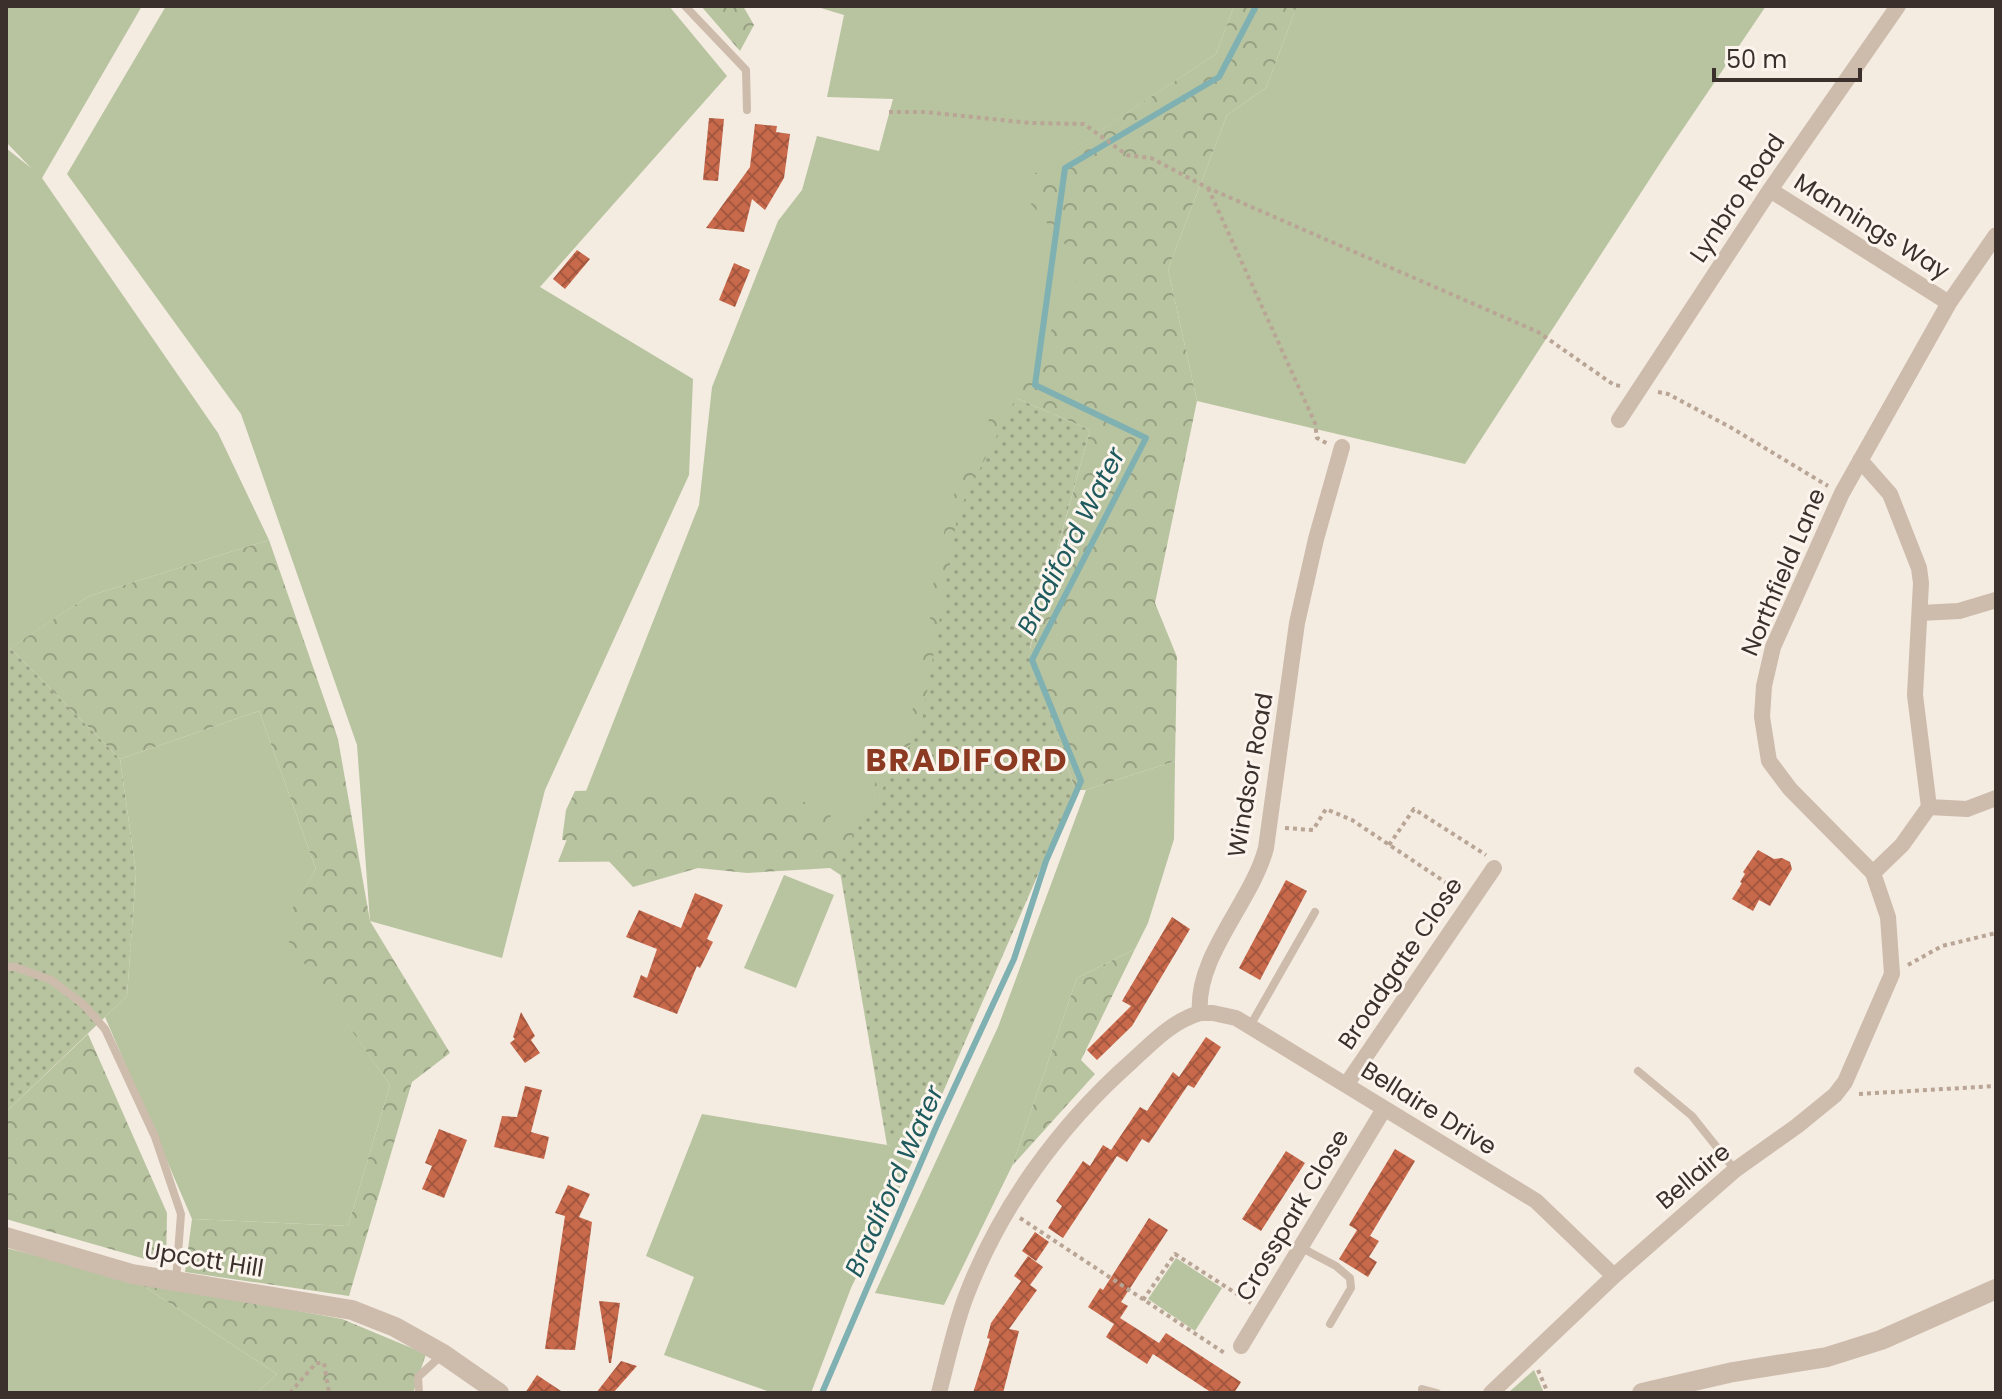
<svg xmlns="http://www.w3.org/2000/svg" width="2002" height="1399" font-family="Poppins,sans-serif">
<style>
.grass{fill:#b8c4a0}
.forest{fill:url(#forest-crowns)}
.garden{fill:url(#garden-dots)}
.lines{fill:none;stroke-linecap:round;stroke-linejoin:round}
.stream{stroke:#7fb0b2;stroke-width:6}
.building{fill:url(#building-cross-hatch)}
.path{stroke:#b9a596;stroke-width:4;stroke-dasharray:4 4;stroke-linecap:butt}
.service{stroke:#cdbbac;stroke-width:8}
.minor{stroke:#cdbbac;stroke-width:16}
.tertiary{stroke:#cdbbac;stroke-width:20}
.labels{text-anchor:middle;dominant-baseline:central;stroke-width:6;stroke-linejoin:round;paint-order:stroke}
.street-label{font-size:24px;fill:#3b302b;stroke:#fbf5ee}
.water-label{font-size:26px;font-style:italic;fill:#1f5a5e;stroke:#fbf5ee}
.district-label{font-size:32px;font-weight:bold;letter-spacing:2px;fill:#8c3b22;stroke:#fbf5ee}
</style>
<defs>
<pattern id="forest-crowns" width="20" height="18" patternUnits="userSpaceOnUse" patternTransform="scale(2)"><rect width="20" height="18" fill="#b8c4a0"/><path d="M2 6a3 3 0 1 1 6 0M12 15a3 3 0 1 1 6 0" fill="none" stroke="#97a083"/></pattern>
<pattern id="garden-dots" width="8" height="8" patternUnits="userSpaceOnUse" patternTransform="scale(2)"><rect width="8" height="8" fill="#b8c4a0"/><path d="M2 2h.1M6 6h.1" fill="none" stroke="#97a083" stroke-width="1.8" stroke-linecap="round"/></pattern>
<pattern id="building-cross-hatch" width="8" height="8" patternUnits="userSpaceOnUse" patternTransform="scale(2)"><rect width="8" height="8" fill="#c8694b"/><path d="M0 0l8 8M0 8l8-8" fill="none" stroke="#a4573f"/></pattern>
</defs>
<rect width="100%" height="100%" fill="#f4ebe1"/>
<path class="grass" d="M 6,6 L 142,6 L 42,178 L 218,433 L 269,540 L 89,596 L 6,651 L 6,148 L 31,168 L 6,142 Z
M 166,6 L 669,6 L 727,76 L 540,287 L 693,379 L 689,475 L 545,790 L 502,958 L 370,921 L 357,745 L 241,414 L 67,174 Z
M 814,6 L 1234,6 L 1216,54 L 1017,186 L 1085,267 L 958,512 L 921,727 L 838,860 L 558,862 L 699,505 L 712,387 L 778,221 L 802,190 L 817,136 L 879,151 L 893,99 L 827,97 L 844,15 Z
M 1297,6 L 1766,6 L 1668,151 L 1465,464 L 1197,401 L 1168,269 L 1227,115 L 1266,88 Z
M 259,711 L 316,869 L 281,929 L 390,1085 L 348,1226 L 192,1219 L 105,1017 L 127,996 L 136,872 L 120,759 Z
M 1175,761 L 1174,839 L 1148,923 L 1135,949 L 1077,978 L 1012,1166 L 944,1305 L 875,1293 L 998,1027 L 1086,790 Z
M 784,875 L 834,895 L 796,988 L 744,968 Z
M 702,1114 L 887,1145 L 916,1154 L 851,1288 L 811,1393 L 773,1393 L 664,1355 L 694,1277 L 646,1256 Z
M 6,1248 L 136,1281 L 277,1374 L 257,1393 L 6,1393 Z
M 1176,1258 L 1222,1288 L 1195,1331 L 1148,1299 Z
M 1534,1370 L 1544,1393 L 1508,1393 Z"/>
<path class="forest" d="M 701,6 L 743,6 L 754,25 L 740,51 Z
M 1234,6 L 1297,6 L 1266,88 L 1227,115 L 1168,269 L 1197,401 L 1155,603 L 1177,657 L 1175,761 L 1086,790 L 1075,790 L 1030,649 L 1090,430 L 1016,398 L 1084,267 L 1016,186 L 1216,54 Z
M 992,413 L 1020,415 L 959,729 L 845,878 L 830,868 L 747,873 L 698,868 L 633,887 L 604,856 L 582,841 L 562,840 L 566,810 L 575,791 L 725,787 L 831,807 L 829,844 L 836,851 L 854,812 L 906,741 L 929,630 L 935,568 L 953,497 Z
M 269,540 L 338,739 L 370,921 L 450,1053 L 412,1082 L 349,1296 L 185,1272 L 192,1219 L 348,1226 L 390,1085 L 280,929 L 316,869 L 259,711 L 120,759 L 10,648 L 89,596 Z
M 1135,949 L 1081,1060 L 1095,1074 L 1012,1166 L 1077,978 Z
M 88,1034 L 167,1213 L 166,1265 L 6,1219 L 6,1112 Z
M 136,1281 L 342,1319 L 426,1354 L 413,1393 L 257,1393 L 277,1374 Z"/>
<path class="garden" d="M 1016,398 L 1090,430 L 1030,648 L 1075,790 L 916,1154 L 887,1145 L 838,860 L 921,727 L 958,512 Z
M 10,648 L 120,759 L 136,872 L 127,996 L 6,1112 L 6,651 Z"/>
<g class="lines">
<path class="stream" d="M 822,1393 L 937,1125 L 1014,959 L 1046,861 L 1081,781 L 1032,660 L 1146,438 L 1035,385 L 1065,168 L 1219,77 L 1256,6"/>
</g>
<path class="building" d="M 709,118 L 724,119 L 718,181 L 703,180 Z
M 755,124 L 777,126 L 776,132 L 790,134 L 784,178 L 765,210 L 752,199 L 744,232 L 706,228 L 750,167 Z
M 577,250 L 590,259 L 565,289 L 553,279 Z
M 734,263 L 750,270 L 735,307 L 719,300 Z
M 1758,850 L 1774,859 L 1782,858 L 1790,862 L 1792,869 L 1770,906 L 1759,900 L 1753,911 L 1732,899 L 1742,883 L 1740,882 L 1745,874 L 1743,872 Z
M 1286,880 L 1307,891 L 1260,980 L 1239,968 Z
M 695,893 L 723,905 L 707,939 L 713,942 L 700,968 L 697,966 L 677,1014 L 633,997 L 641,975 L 647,978 L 657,949 L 626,937 L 639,910 L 681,928 Z
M 1172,917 L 1190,929 L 1132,1026 L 1097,1060 L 1087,1050 L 1131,1006 L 1122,1001 Z
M 521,1012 L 535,1036 L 531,1040 L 540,1053 L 525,1063 L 510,1043 L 515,1039 L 513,1037 Z
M 1206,1037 L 1221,1047 L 1194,1088 L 1188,1085 L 1149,1143 L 1142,1139 L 1127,1162 L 1117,1156 L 1063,1238 L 1048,1228 L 1062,1206 L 1056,1201 L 1083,1161 L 1090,1166 L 1103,1145 L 1111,1150 L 1140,1107 L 1147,1111 L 1173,1072 L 1179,1077 Z
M 525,1086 L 542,1090 L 531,1132 L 549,1137 L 544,1159 L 494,1147 L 502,1116 L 517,1117 Z
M 439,1129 L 467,1140 L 444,1198 L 422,1189 L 432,1166 L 425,1163 Z
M 1395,1149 L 1415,1161 L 1370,1236 L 1379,1241 L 1369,1257 L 1377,1262 L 1368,1277 L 1339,1259 L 1357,1230 L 1349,1225 Z
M 1286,1151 L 1305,1163 L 1261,1231 L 1242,1219 Z
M 568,1185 L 590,1194 L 579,1217 L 592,1222 L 575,1350 L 545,1349 L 565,1216 L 555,1213 Z
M 1149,1218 L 1168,1230 L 1121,1302 L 1128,1306 L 1120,1318 L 1159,1343 L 1166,1333 L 1241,1382 L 1234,1393 L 1212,1393 L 1153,1354 L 1147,1364 L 1106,1337 L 1114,1324 L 1088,1307 L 1100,1288 L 1103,1290 Z
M 1035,1232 L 1049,1242 L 1036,1261 L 1022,1251 Z
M 1028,1256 L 1043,1267 L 1030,1285 L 1037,1290 L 1009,1329 L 1019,1331 L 1003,1393 L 973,1393 L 990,1339 L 987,1338 L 991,1323 L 1021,1281 L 1014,1276 Z
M 599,1301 L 620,1303 L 611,1363 L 609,1363 Z
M 621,1361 L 637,1366 L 613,1393 L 596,1393 Z
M 537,1375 L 564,1393 L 525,1393 Z"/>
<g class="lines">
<path class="path" d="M 889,112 L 925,112 L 1030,123 L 1084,124 L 1127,155 L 1151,158 L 1208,188 L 1538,332 L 1614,385 L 1621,386
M 1208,188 L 1315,423 L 1317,438 L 1328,444
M 1658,392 L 1668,394 L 1730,427 L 1828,486
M 1285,828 L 1313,830 L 1326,809 L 1352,820 L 1460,892
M 1389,845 L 1414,809 L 1486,855
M 1908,965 L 1942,946 L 1996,933
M 1859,1094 L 1996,1086
M 1020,1218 L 1226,1354
M 1143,1300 L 1175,1254 L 1251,1303
M 1538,1370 L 1548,1393
M 290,1393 L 316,1363 L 324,1363 L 329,1393"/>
<path class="service" d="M 685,6 L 746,70 L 747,110
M 6,967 L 15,967 L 51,980 L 83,1004 L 105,1029 L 155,1137 L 181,1214 L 176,1280
M 1250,1026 L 1315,912
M 1638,1071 L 1692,1116 L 1735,1170
M 1300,1247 L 1336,1266 L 1350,1278 L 1351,1288 L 1330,1324
M 1422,1389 L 1437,1393
M 419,1393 L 418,1377 L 443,1354"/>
<path class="minor" d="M 1770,190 L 1949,303
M 1619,420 L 1770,190 L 1898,6
M 1860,460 L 1890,494 L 1919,568 L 1921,583 L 1915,695 L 1929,807 L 1902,845 L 1873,873
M 1920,613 L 1959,611 L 1996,600
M 1929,807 L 1967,809 L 1996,798
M 1200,1013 L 1213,1013 L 1236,1018 L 1536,1201 L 1614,1276
M 1346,1085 L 1494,868
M 1241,1346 L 1384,1109
M 939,1393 C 947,1362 954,1329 965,1299 C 999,1208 1059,1126 1131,1062 C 1152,1043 1172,1021 1200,1013 C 1195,956 1252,902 1266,848 L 1297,623 L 1316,539 L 1342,447
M 1491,1393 L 1614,1276 L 1735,1170 L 1797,1126 L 1835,1095 L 1845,1082 L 1892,974 L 1888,917 L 1873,873 L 1790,789 L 1769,761 L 1762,717 L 1764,686 L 1773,647 L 1842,493 L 1949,303 L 1996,235"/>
<path class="tertiary" d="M 6,1237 L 132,1274 L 352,1310 L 395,1327 L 443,1354 L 499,1393
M 1642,1393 L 1733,1372 L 1827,1357 L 1881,1340 L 1996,1289"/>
</g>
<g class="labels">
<g class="street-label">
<text transform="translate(1737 198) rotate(-56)">Lynbro Road</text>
<text transform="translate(1872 226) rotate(32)">Mannings Way</text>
<text transform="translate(1783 572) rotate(-67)">Northfield Lane</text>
<text transform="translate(1250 775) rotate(-80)">Windsor Road</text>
<text transform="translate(1400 963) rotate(-56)">Broadgate Close</text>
<text transform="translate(1429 1108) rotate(32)">Bellaire Drive</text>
<text transform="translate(1693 1176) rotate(-40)">Bellaire</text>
<text transform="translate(1292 1215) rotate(-59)">Crosspark Close</text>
<text transform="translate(204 1259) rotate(9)">Upcott Hill</text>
</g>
<g class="water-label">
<text transform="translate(1071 541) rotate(-63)">Bradiford Water</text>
<text transform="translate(894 1181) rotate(-66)">Bradiford Water</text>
</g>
<g class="district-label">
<text x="967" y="759">BRADIFORD</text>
</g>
</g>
<rect width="2002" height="1399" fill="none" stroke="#3b302b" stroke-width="16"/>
<path d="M1714 68v12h146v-12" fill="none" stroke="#3b302b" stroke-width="4"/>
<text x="1726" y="68" font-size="24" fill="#3b302b" stroke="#fbf5ee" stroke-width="6" paint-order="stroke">50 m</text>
</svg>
